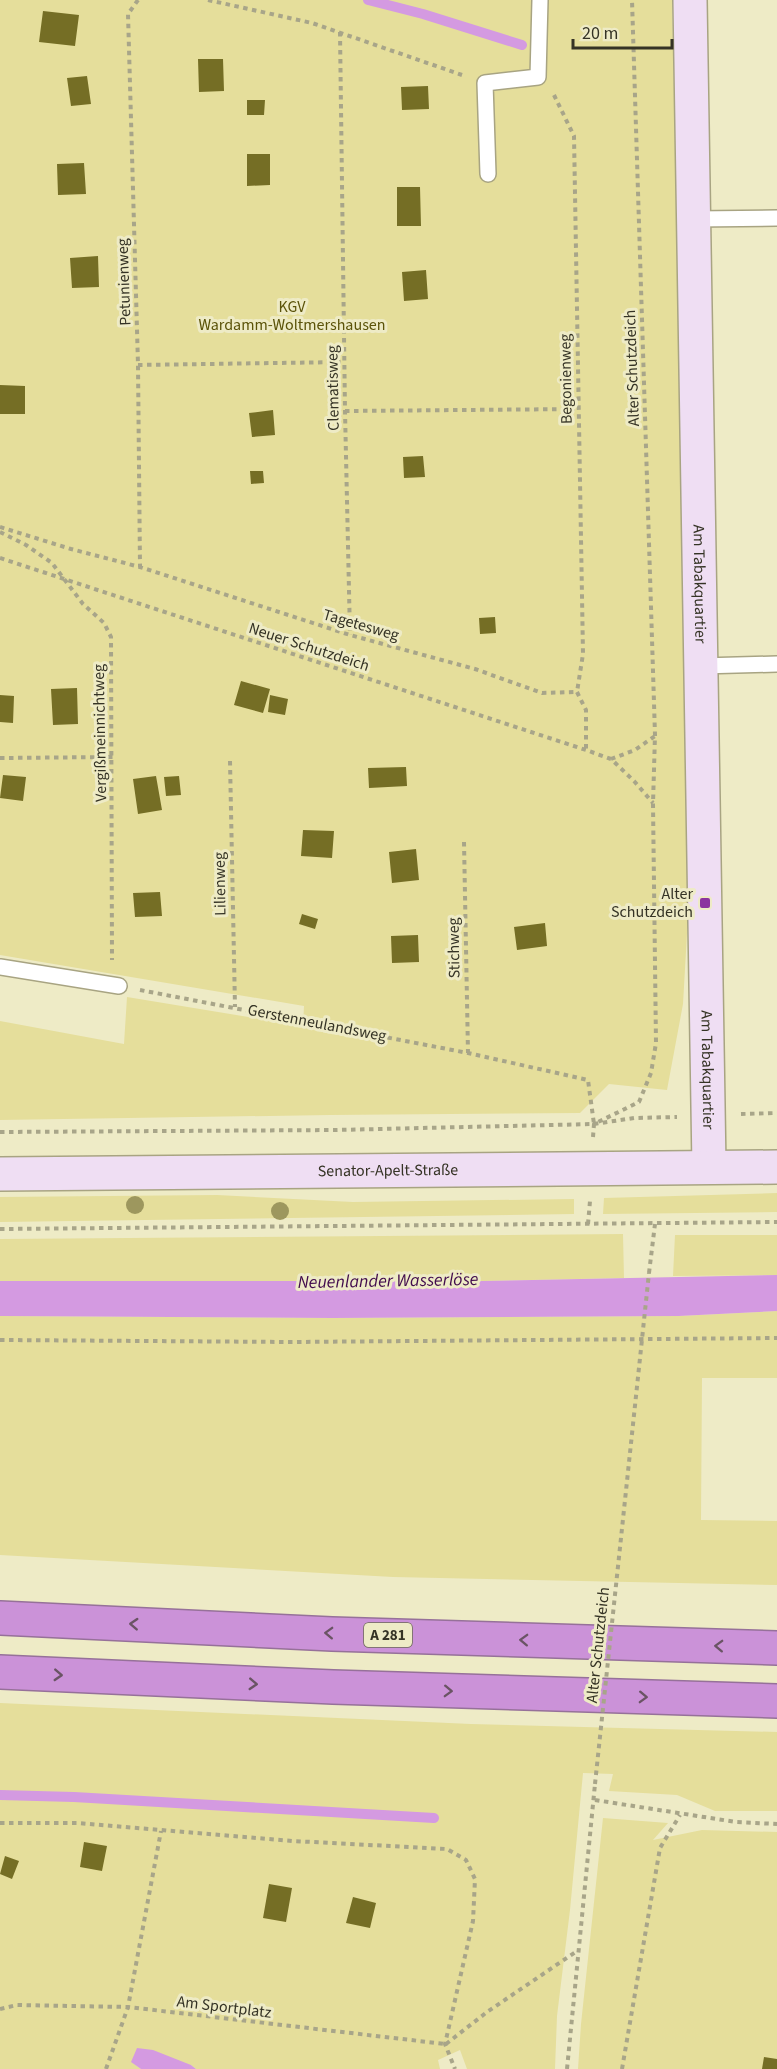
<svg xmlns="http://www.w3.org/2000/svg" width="777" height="2069" font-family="'Source Sans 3',sans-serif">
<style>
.green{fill:#e5de9b}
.water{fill:#d49ae1}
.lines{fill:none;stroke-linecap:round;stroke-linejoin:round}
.stream{stroke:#d49ae1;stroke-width:10}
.building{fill:#756e25}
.lane-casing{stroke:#a8a482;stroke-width:18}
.secondary-casing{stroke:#a8a482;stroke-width:36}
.highway-casing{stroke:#967199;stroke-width:36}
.path{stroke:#a8a589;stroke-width:4;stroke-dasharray:4.5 4.5;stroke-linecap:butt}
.lane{stroke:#fff;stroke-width:15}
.secondary{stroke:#efdef3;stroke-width:33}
.highway{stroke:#cb92d8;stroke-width:33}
.path-bridge{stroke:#a8a589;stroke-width:4;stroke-dasharray:4.5 4.5;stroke-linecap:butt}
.tree{fill:#9d975e}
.oneway{stroke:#6a5464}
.poi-dot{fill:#8c339f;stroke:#eeebc6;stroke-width:2}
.labels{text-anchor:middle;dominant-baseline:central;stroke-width:6;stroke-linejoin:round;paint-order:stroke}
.shield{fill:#eeebc6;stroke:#6c6a55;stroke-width:1.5}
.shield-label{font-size:15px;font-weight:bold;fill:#353325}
.street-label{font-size:16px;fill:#353325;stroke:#eeebc6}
.park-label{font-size:16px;fill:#5b5309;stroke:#eeebc6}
.poi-label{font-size:16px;fill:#353325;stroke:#eeebc6;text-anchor:end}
.water-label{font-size:18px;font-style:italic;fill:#410b4c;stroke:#eeebc6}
</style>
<rect width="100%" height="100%" fill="#eeebc6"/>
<path class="green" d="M 0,0 L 672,0 L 692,846 L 683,1004 L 667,1090 L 609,1084 L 580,1113 L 330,1115 L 0,1120 L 0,1021 L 124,1044 L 127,997 L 303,1026 L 304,1006 L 0,955 Z
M 777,1193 L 777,1212 L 603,1214 L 604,1198 Z
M 217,1195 L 353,1202 L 574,1199 L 574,1214 L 0,1222 L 0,1197 Z
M 623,1234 L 624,1278 L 483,1281 L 0,1281 L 0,1239 Z
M 675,1235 L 777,1235 L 777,1275 L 673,1276 Z
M 777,1311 L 777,1378 L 702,1378 L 701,1520 L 777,1521 L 777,1585 L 393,1577 L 0,1555 L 0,1316 L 332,1318 L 679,1316 Z
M 0,1703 L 471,1724 L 777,1732 L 777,1811 L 715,1811 L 677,1795 L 609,1791 L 613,1774 L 583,1773 L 570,1910 L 557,2016 L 555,2069 L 467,2069 L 460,2050 L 438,2060 L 440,2069 L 196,2069 L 191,2065 L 132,2062 L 141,2069 L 0,2069 Z
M 603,1818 L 668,1823 L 653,1840 L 702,1830 L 777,1832 L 777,2069 L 578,2069 L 581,2024 Z"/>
<path class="water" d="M 777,1275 L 777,1311 L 679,1316 L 332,1318 L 0,1316 L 0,1281 L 483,1281 Z
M 137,2048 L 153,2050 L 191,2065 L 196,2069 L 141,2069 L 131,2062 Z"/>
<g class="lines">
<path class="stream" d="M 368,0 L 423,14 L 522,45
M 0,1795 L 74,1797 L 434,1818"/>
</g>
<path class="building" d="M 43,11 L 79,15 L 75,46 L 39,42 Z
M 198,59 L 223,59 L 224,91 L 199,92 Z
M 87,76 L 91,104 L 71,106 L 67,78 Z
M 428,86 L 429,109 L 402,110 L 401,87 Z
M 247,100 L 265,100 L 264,115 L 247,115 Z
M 247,154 L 270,154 L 270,185 L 247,186 Z
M 84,163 L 86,194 L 58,195 L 57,164 Z
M 397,187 L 420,187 L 421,226 L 397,226 Z
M 98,256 L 99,287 L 72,288 L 70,258 Z
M 426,270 L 428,299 L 404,301 L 402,272 Z
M 0,385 L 25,386 L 25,414 L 0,414 Z
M 273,410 L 275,435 L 252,437 L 249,413 Z
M 423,456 L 425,477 L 404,478 L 403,457 Z
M 250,471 L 263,471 L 264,483 L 251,484 Z
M 495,617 L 496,633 L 480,634 L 479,618 Z
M 241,681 L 270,689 L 263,713 L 234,705 Z
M 77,688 L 78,724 L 53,725 L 51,689 Z
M 0,695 L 14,696 L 13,723 L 0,722 Z
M 270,695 L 288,699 L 285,715 L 268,712 Z
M 406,767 L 407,786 L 369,788 L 368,768 Z
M 3,775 L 26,777 L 23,801 L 0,798 Z
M 156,776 L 162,810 L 138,814 L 133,779 Z
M 179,776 L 181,795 L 166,796 L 164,777 Z
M 303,830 L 334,831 L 332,858 L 301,856 Z
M 416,849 L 419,880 L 392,883 L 389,852 Z
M 160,892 L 162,916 L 135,917 L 133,893 Z
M 302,914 L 318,919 L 315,929 L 299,924 Z
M 545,923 L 547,946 L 517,950 L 514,927 Z
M 418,935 L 419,962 L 392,963 L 391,936 Z
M 84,1842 L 107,1846 L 102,1871 L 80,1867 Z
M 5,1856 L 19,1861 L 12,1879 L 0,1874 Z
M 269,1884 L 292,1888 L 286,1922 L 263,1918 Z
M 353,1897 L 376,1903 L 370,1928 L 346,1923 Z
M 764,2057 L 777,2059 L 777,2069 L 762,2069 Z"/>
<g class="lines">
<defs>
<path id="lane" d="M 488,174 L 485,83 L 538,77 L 540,0
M 694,219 L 777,218
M 701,666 L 777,664
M 0,967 L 119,986"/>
<g id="secondary">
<path id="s1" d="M 690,0 L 709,1167"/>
<path id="s2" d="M 0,1174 L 777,1167"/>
</g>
<path id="highway" d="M 0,1618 L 332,1634 L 777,1648
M 0,1672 L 333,1687 L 777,1701"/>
</defs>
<use href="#lane" class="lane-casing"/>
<use href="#secondary" class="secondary-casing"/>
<use href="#highway" class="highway-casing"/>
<path class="path" d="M 138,0 L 128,14 L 138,365 L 140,567
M 208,0 L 312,23 L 462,75
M 340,32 L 345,411 L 350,635
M 554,95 L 574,136 L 583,654 L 577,692
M 138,365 L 344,362
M 345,411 L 578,409
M 0,527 L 71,549 L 140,567 L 350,635 L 475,669 L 542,693 L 577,692
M 0,532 L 26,545 L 52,563 L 83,604 L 104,623 L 111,637 L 112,960
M 0,558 L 586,750 L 611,759 L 634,781 L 653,803
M 577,692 L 586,710 L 586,750
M 0,758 L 113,757
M 611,759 L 635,750 L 655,736
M 230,761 L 235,1007
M 464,842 L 468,1053
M 140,990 L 468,1053 L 588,1080 L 594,1124
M 741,1114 L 777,1113
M 0,1132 L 336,1130 L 594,1124 L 634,1118 L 677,1117
M 593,1137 L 594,1124 L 639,1102 L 651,1073 L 656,1043 L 653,804 L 655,735 L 632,0
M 588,1224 L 590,1201
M 0,1229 L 777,1222
M 649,1273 L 655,1224
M 0,1340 L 291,1342 L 777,1338
M 595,1800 L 736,1822 L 777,1824
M 0,1823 L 77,1823 L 293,1841 L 447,1849 L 466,1860 L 475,1879 L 473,1921 L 445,2044 L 455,2069
M 0,2009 L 17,2005 L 128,2007 L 445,2044
M 446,2044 L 487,2012 L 577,1951
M 106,2069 L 128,2007 L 161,1831
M 567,2069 L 595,1784
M 622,2069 L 660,1848 L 680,1815"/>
<use href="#lane" class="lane"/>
<use href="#secondary" class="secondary"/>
<use href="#highway" class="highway"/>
<path class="path-bridge" d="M 595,1784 L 649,1273"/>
</g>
<g class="tree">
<circle cx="135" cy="1205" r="9"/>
<circle cx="280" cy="1211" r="9"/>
</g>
<defs><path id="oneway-chevron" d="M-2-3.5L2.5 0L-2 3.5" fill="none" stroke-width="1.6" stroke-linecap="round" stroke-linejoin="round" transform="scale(1.5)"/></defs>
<g class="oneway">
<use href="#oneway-chevron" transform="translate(134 1624) rotate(-177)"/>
<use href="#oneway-chevron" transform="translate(329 1633) rotate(-178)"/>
<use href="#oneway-chevron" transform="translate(524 1640) rotate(-178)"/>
<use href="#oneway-chevron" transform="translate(719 1646) rotate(-178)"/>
<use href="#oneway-chevron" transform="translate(58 1675) rotate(3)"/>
<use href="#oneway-chevron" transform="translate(253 1684) rotate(3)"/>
<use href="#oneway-chevron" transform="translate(448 1691) rotate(2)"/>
<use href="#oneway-chevron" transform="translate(643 1697) rotate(2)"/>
</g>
<rect class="poi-dot" x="699" y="897" width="12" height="12" rx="3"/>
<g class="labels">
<rect class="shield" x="364" y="1623" width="48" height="24" rx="4.5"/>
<g class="shield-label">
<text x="388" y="1635">A 281</text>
</g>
<g class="street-label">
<text transform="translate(124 282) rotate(-92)">Petunienweg</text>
<text transform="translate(632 368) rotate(-92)">Alter Schutzdeich</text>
<text transform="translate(566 379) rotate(-91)">Begonienweg</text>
<text transform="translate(333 388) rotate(-91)">Clematisweg</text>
<text stroke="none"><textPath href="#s1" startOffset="584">Am Tabakquartier</textPath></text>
<text transform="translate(361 625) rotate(16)">Tagetesweg</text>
<text transform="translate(309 647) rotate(18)">Neuer Schutzdeich</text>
<text transform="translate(100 733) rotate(-91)">Vergißmeinnichtweg</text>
<text transform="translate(220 884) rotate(-91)">Lilienweg</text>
<text transform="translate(454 948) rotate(-91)">Stichweg</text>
<text transform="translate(317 1023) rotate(11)">Gerstenneulandsweg</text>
<text stroke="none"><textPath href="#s1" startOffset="1070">Am Tabakquartier</textPath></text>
<text stroke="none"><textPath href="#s2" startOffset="388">Senator-Apelt-Straße</textPath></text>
<text transform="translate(598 1645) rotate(-84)">Alter Schutzdeich</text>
<text transform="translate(224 2007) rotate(7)">Am Sportplatz</text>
</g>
<g class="park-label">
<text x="292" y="307">KGV<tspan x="292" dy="18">Wardamm-Woltmershausen</tspan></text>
</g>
<g class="poi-label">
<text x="693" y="894">Alter<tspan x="693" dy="18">Schutzdeich</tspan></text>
</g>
<g class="water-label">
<text transform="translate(388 1281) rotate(-1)">Neuenlander Wasserlöse</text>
</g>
</g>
<path d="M573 39v9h99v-9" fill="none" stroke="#353325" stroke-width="3"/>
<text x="582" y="39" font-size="18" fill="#353325" stroke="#eeebc6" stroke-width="4.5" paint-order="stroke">20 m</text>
</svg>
